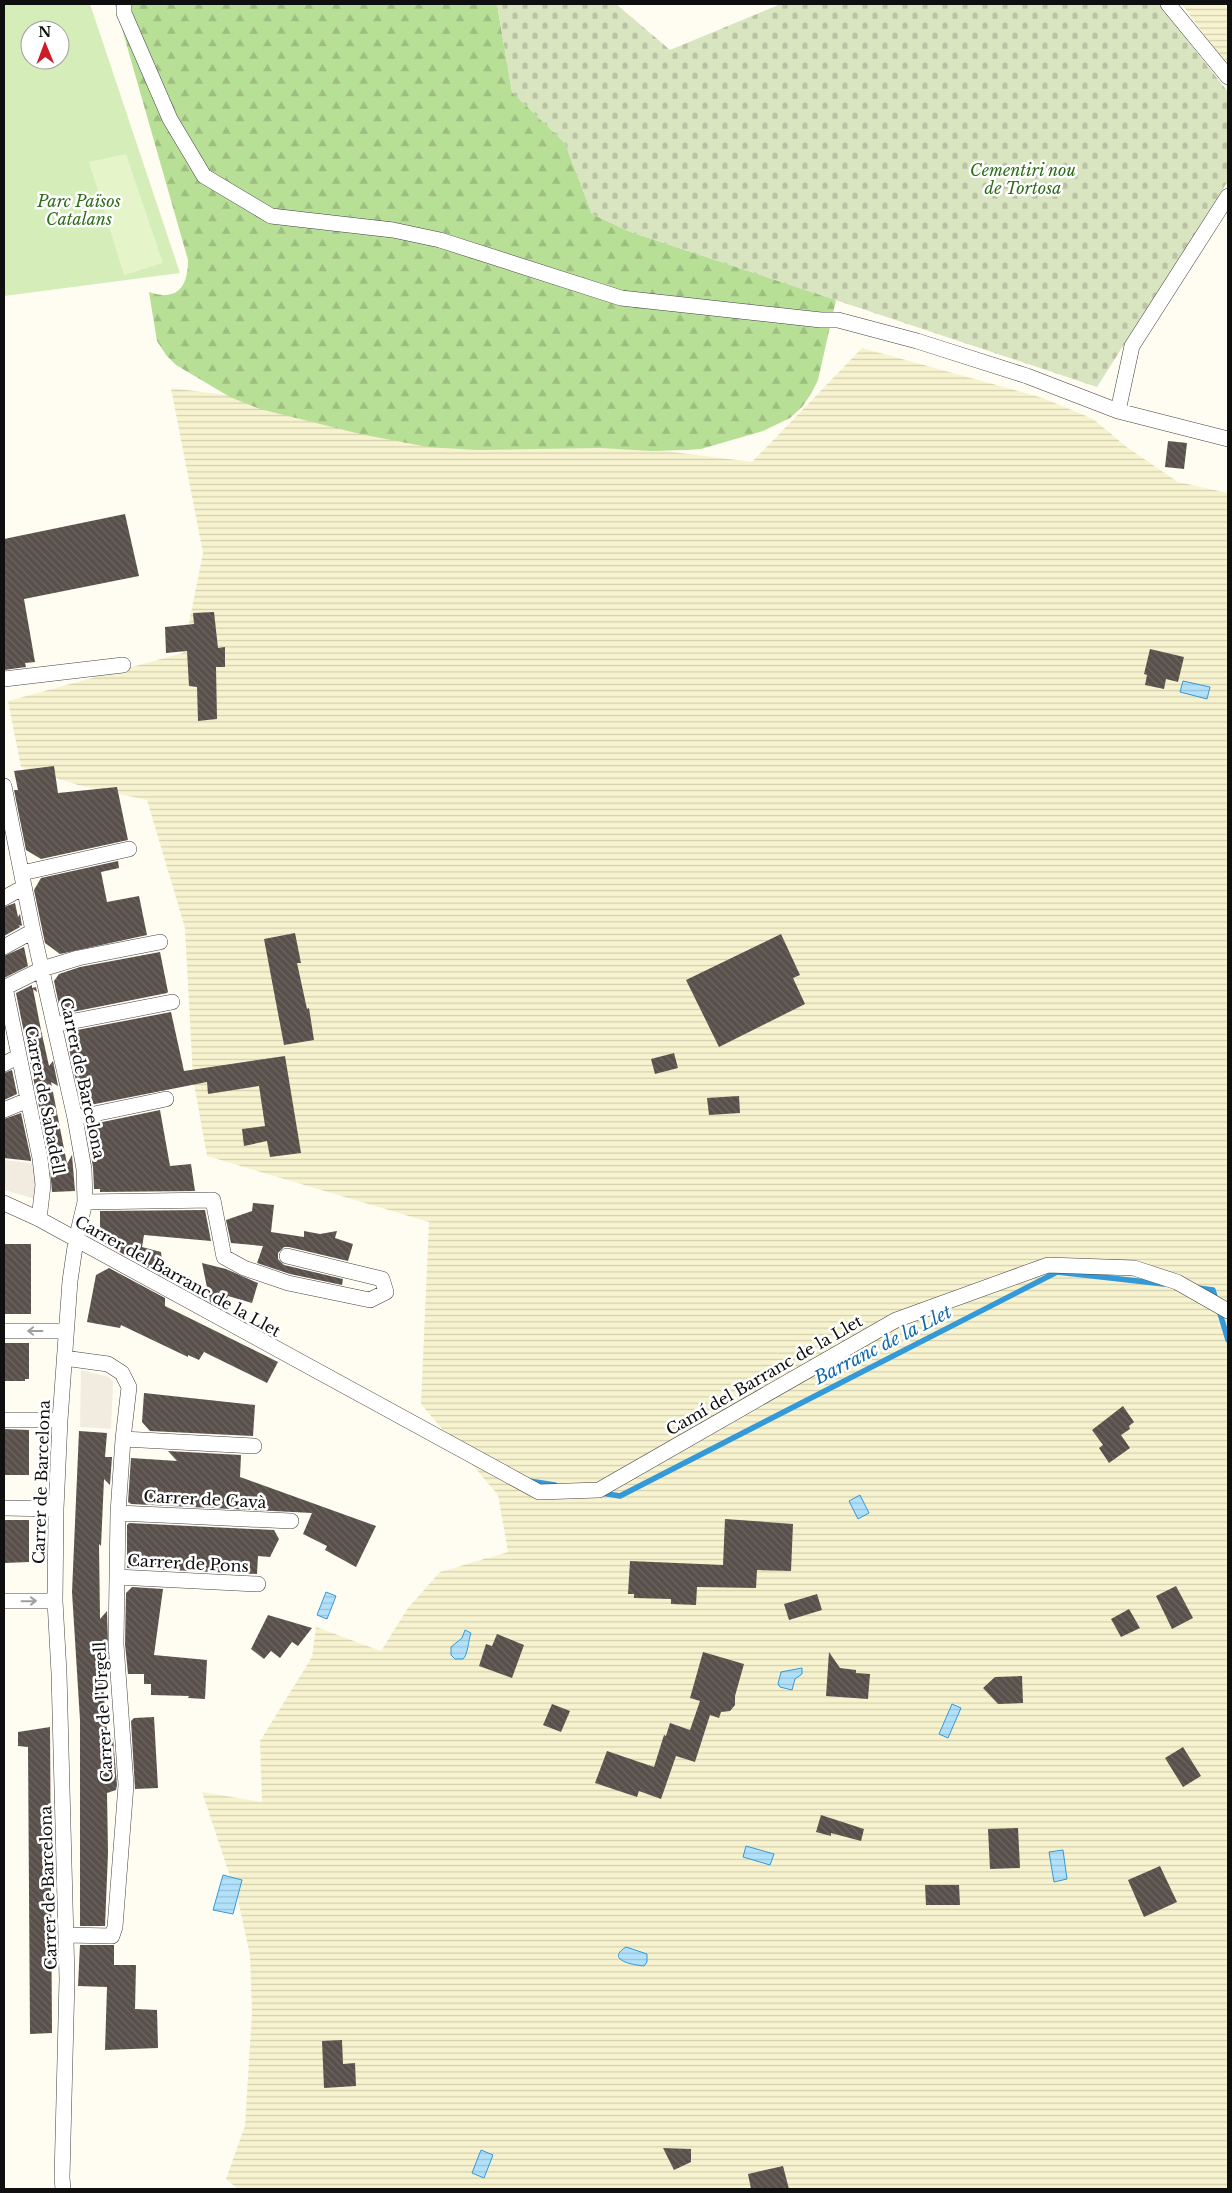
<svg xmlns="http://www.w3.org/2000/svg" width="1232" height="2193" font-family="'Libre Baskerville',serif">
<style>
.farmland{fill:url(#farmland-rules)}
.forest{fill:url(#forest-firs)}
.cemetery{fill:url(#cemetery-stones)}
.park{fill:#d5edb8;fill-rule:evenodd}
.pitch{fill:#e6f4ca}
.plaza{fill:#f1ecdf}
.water{fill:url(#water-rules);stroke:#3399d8}
.lines{fill:none;stroke-linecap:round;stroke-linejoin:round}
.stream{stroke:#3399d8;stroke-width:5.5}
.building{fill:url(#building-back-hatch)}
.minor-casing{stroke:#424242;stroke-width:16}
.minor{stroke:#fff;stroke-width:15}
.oneway{stroke:#9f9f9f}
.labels{text-anchor:middle;dominant-baseline:central;stroke-width:5;stroke-linejoin:round;paint-order:stroke}
.park-label{font-size:16px;font-style:italic;fill:#2d6d1a;stroke:#fff}
.street-label{font-size:16px;fill:#0f0f0f;stroke:#fff}
.water-label{font-size:18px;font-style:italic;fill:#0e6aac;stroke:#fff}
</style>
<defs>
<pattern id="farmland-rules" width="6" height="5" patternUnits="userSpaceOnUse" patternTransform="scale(1.25)"><rect width="6" height="5" fill="#f8f3cf"/><path d="M0 2.5h6" fill="none" stroke="#d3cfb1"/></pattern>
<pattern id="forest-firs" width="22" height="20" patternUnits="userSpaceOnUse" patternTransform="scale(1.25)"><rect width="22" height="20" fill="#b8df96"/><path d="M5 1l3.5 6h-7zM16 11l3.5 6h-7z" fill="#9dbe80"/></pattern>
<pattern id="cemetery-stones" width="16" height="16" patternUnits="userSpaceOnUse" patternTransform="scale(1.25)"><rect width="16" height="16" fill="#d9e4c0"/><path d="M2 7V4a2 2 0 0 1 4 0v3zM10 15v-3a2 2 0 0 1 4 0v3z" fill="#b9c2a4"/></pattern>
<pattern id="water-rules" width="6" height="5" patternUnits="userSpaceOnUse" patternTransform="scale(1.25)"><rect width="6" height="5" fill="#b2e1fb"/><path d="M0 2.5h6" fill="none" stroke="#98c0d6"/></pattern>
<pattern id="building-back-hatch" width="6" height="6" patternUnits="userSpaceOnUse" patternTransform="scale(1.25)"><rect width="6" height="6" fill="#59504b"/><path d="M-1 5l2 2M0 0l6 6M5-1l2 2" fill="none" stroke="#6c6561"/></pattern>
</defs>
<rect width="100%" height="100%" fill="#fffcf2"/>
<path class="farmland" d="M 1182,4 L 1228,4 L 1228,62 L 1218,54 Z
M 862,348 L 1043,398 L 1093,419 L 1128,448 L 1178,482 L 1228,493 L 1228,2189 L 238,2189 L 226,2179 L 245,2126 L 252,2012 L 250,1955 L 238,1900 L 202,1792 L 262,1802 L 260,1741 L 312,1657 L 316,1627 L 381,1651 L 408,1608 L 440,1572 L 508,1552 L 498,1495 L 421,1404 L 429,1222 L 207,1156 L 193,1078 L 185,928 L 147,800 L 78,785 L 21,767 L 8,701 L 183,653 L 203,553 L 171,388 L 752,462 Z"/>
<path class="forest" d="M 115,4 L 497,4 L 512,92 L 565,143 L 592,214 L 631,232 L 836,300 L 818,380 L 811,394 L 802,407 L 790,418 L 763,431 L 701,449 L 686,450 L 652,451 L 600,448 L 476,450 L 428,447 L 360,434 L 260,409 L 230,397 L 176,365 L 166,355 L 157,341 L 149,292 C 178,302 188,286 188,260 Z"/>
<path class="cemetery" d="M 497,4 L 616,4 L 670,50 L 781,4 L 1159,4 L 1228,92 L 1228,181 L 1097,387 L 631,232 L 592,214 L 565,143 L 512,92 Z"/>
<path class="park" d="M 4,4 L 90,4 L 180,273 L 4,296 ZM 30,30 L 60,30 L 60,60 L 30,60 Z"/>
<path class="pitch" d="M 126,154 L 163,263 L 124,275 L 89,162 Z"/>
<path class="plaza" d="M 4,1160 L 38,1164 L 39,1200 L 4,1190 Z
M 81,1370 L 109,1377 L 113,1382 L 111,1429 L 80,1427 Z"/>
<path class="water" d="M 1183,681 L 1210,687 L 1207,699 L 1180,692 Z
M 860,1495 L 869,1513 L 858,1519 L 849,1501 Z
M 326,1592 L 336,1596 L 327,1619 L 317,1615 Z
M 465,1630 L 471,1633 C 468,1641 468,1655 463,1659 L 455,1659 L 451,1655 L 451,1647 L 462,1638 Z
M 802,1668 L 802,1674 L 795,1679 L 792,1690 L 780,1687 L 778,1684 L 781,1672 Z
M 952,1704 L 961,1708 L 948,1738 L 939,1734 Z
M 746,1846 L 774,1854 L 770,1865 L 743,1857 Z
M 1063,1850 L 1067,1879 L 1054,1882 L 1049,1852 Z
M 223,1875 L 242,1880 L 233,1914 L 213,1910 Z
M 626,1947 L 647,1954 L 647,1962 L 644,1966 C 633,1965 605,1960 626,1947 Z
M 481,2150 L 493,2155 L 484,2178 L 472,2173 Z"/>
<g class="lines">
<path class="stream" d="M 1198,1288 L 1213,1290 L 1228,1340
M 529,1481 L 555,1485
M 601,1493 L 620,1496 L 1057,1272 L 1164,1284"/>
</g>
<path class="building" d="M 1168,441 L 1187,443 L 1184,469 L 1165,467 Z
M 125,514 L 139,576 L 24,599 L 35,662 L 25,663 L 26,667 L 4,670 L 4,539 Z
M 214,612 L 218,648 L 225,647 L 225,667 L 216,667 L 217,719 L 198,721 L 197,687 L 189,686 L 187,651 L 166,653 L 165,627 L 194,624 L 193,613 Z
M 1150,649 L 1184,657 L 1178,682 L 1166,679 L 1164,689 L 1145,685 L 1147,675 L 1144,674 Z
M 54,766 L 58,793 L 117,787 L 128,840 L 41,859 L 26,850 L 14,790 L 18,790 L 14,771 Z
M 118,861 L 119,868 L 101,872 L 107,902 L 139,896 L 147,935 L 60,954 L 45,943 L 34,890 L 41,878 Z
M 15,903 L 18,917 L 20,914 L 22,926 L 19,925 L 20,927 L 4,936 L 4,907 Z
M 295,933 L 301,963 L 297,963 L 307,1009 L 309,1008 L 314,1040 L 284,1045 L 264,939 Z
M 781,934 L 800,975 L 793,978 L 805,1004 L 719,1047 L 686,980 Z
M 24,947 L 28,966 L 4,978 L 4,956 Z
M 160,952 L 168,992 L 167,993 L 72,1012 L 59,1005 L 54,981 L 59,974 L 80,967 Z
M 32,985 L 32,988 L 36,987 L 37,992 L 33,989 L 41,1030 L 49,1066 L 53,1061 L 58,1086 L 51,1082 L 67,1164 L 72,1155 L 75,1191 L 52,1192 L 49,1156 L 16,993 Z
M 171,1012 L 184,1071 L 285,1056 L 301,1153 L 270,1157 L 267,1141 L 244,1146 L 242,1129 L 265,1126 L 259,1086 L 208,1094 L 207,1082 L 90,1105 L 80,1100 L 67,1039 L 72,1031 Z
M 674,1053 L 678,1068 L 655,1074 L 651,1059 Z
M 12,1070 L 17,1094 L 4,1100 L 4,1073 Z
M 739,1096 L 740,1113 L 709,1115 L 707,1098 Z
M 160,1110 L 170,1166 L 191,1164 L 195,1191 L 100,1192 L 100,1189 L 94,1189 L 93,1167 L 87,1133 L 93,1124 Z
M 21,1113 L 31,1159 L 31,1161 L 4,1158 L 4,1119 Z
M 253,1203 L 274,1205 L 271,1232 L 304,1237 L 304,1231 L 320,1234 L 337,1231 L 335,1238 L 353,1244 L 348,1261 L 289,1247 L 284,1247 L 278,1253 L 278,1259 L 284,1265 L 343,1279 L 342,1285 L 290,1274 L 257,1263 L 263,1246 L 231,1243 L 226,1220 L 252,1211 Z
M 205,1210 L 211,1241 L 144,1235 L 142,1247 L 161,1252 L 164,1277 L 100,1241 L 100,1211 Z
M 4,1244 L 31,1244 L 31,1314 L 4,1314 Z
M 202,1263 L 226,1269 L 258,1283 L 252,1303 L 228,1296 L 222,1308 L 210,1302 Z
M 109,1268 L 165,1298 L 165,1306 L 278,1362 L 267,1383 L 204,1352 L 199,1360 L 188,1355 L 188,1357 L 121,1325 L 120,1328 L 87,1322 L 96,1275 Z
M 4,1343 L 29,1343 L 29,1379 L 25,1379 L 25,1381 L 4,1381 Z
M 144,1393 L 255,1405 L 253,1436 L 150,1431 L 142,1422 Z
M 1123,1406 L 1134,1422 L 1129,1426 L 1130,1429 L 1121,1435 L 1130,1448 L 1109,1463 L 1099,1448 L 1103,1445 L 1092,1430 Z
M 4,1429 L 29,1430 L 29,1475 L 4,1475 Z
M 79,1431 L 107,1433 L 105,1457 L 112,1457 L 110,1485 L 104,1479 L 101,1546 L 99,1544 L 100,1619 L 107,1611 L 109,1674 L 102,1674 L 108,1742 L 113,1738 L 117,1785 L 116,1790 L 107,1793 L 108,1853 L 105,1926 L 80,1926 L 80,1720 L 72,1592 Z
M 168,1451 L 241,1455 L 240,1477 L 376,1526 L 356,1567 L 325,1550 L 327,1546 L 303,1534 L 312,1513 L 131,1504 L 128,1502 L 131,1458 L 177,1461 Z
M 725,1519 L 793,1524 L 791,1571 L 757,1570 L 756,1588 L 697,1587 L 696,1605 L 671,1604 L 671,1599 L 634,1598 L 634,1594 L 628,1594 L 630,1561 L 723,1565 Z
M 4,1520 L 29,1520 L 29,1562 L 4,1563 Z
M 129,1523 L 274,1530 L 279,1539 L 270,1557 L 258,1556 L 257,1574 L 127,1568 L 127,1525 Z
M 1176,1586 L 1193,1618 L 1172,1629 L 1156,1596 Z
M 132,1587 L 163,1589 L 154,1655 L 207,1660 L 205,1699 L 188,1698 L 189,1696 L 151,1695 L 151,1684 L 144,1684 L 144,1674 L 128,1674 L 125,1644 L 126,1593 Z
M 817,1594 L 822,1610 L 789,1620 L 784,1604 Z
M 1129,1609 L 1140,1628 L 1121,1637 L 1111,1619 Z
M 268,1615 L 312,1628 L 298,1646 L 292,1642 L 280,1658 L 271,1651 L 264,1659 L 251,1649 Z
M 497,1634 L 524,1645 L 512,1678 L 479,1666 L 486,1644 L 492,1646 Z
M 703,1652 L 744,1664 L 735,1696 L 735,1705 L 730,1711 L 721,1712 L 719,1718 L 710,1715 L 695,1762 L 676,1756 L 661,1799 L 639,1791 L 637,1797 L 595,1783 L 607,1751 L 654,1767 L 664,1735 L 666,1736 L 670,1723 L 690,1730 L 700,1701 L 690,1698 Z
M 829,1652 L 840,1668 L 856,1670 L 856,1673 L 870,1674 L 868,1699 L 826,1696 Z
M 1022,1676 L 1023,1703 L 998,1704 L 983,1688 L 995,1677 Z
M 552,1704 L 570,1711 L 561,1732 L 543,1725 Z
M 154,1717 L 158,1788 L 135,1789 L 131,1721 L 134,1718 Z
M 50,1727 L 52,2033 L 30,2034 L 28,1747 L 18,1746 L 18,1732 Z
M 1183,1747 L 1201,1776 L 1183,1787 L 1165,1758 Z
M 821,1815 L 864,1829 L 861,1841 L 831,1833 L 831,1836 L 816,1832 Z
M 1018,1828 L 1020,1868 L 990,1869 L 988,1829 Z
M 1160,1866 L 1177,1902 L 1144,1917 L 1128,1880 Z
M 925,1885 L 959,1885 L 960,1905 L 926,1905 Z
M 80,1945 L 114,1945 L 114,1965 L 136,1965 L 135,2009 L 157,2010 L 158,2048 L 105,2050 L 107,1987 L 78,1986 Z
M 342,2040 L 343,2064 L 355,2063 L 356,2086 L 324,2088 L 322,2041 Z
M 663,2148 L 691,2149 L 691,2162 L 674,2170 Z
M 783,2166 L 789,2189 L 751,2189 L 748,2174 Z"/>
<g class="lines">
<defs>
<path id="minor" d="M 124,4 L 124,13 L 170,119 L 204,176 L 271,216 L 393,230 L 440,240 L 621,298 L 821,320 L 838,320 L 917,341 L 1027,376 L 1118,411 L 1228,439
M 1168,4 L 1228,77
M 1118,411 L 1132,346 L 1228,196
M 4,679 L 123,665
M 4,786 L 33,931 L 75,1118 L 84,1169 L 85,1202 L 76,1240 L 70,1281 L 60,1420 L 56,1509 L 55,1601 L 59,1673 L 67,1979 L 62,2178 L 63,2189
M 22,873 L 129,849
M 4,898 L 24,887
M 4,947 L 33,931
M 5,987 L 40,1158 L 43,1185 L 39,1219
M 4,988 L 42,969 L 78,958 L 160,942
M 54,1025 L 172,1002
M 4,1064 L 19,1056
M 4,1110 L 28,1100
M 75,1118 L 166,1099
M 85,1202 L 213,1200 L 224,1257 L 244,1268 L 288,1283 L 370,1300 L 386,1292 L 382,1279 L 287,1256
M 4,1203 L 39,1219 L 539,1492 L 599,1490 L 896,1320 L 1048,1265 L 1134,1268 L 1177,1282 L 1228,1311
M 4,1331 L 66,1331
M 64,1358 L 108,1364 L 122,1373 L 129,1387 L 123,1439 L 118,1513 L 116,1644 L 126,1785 L 115,1927 L 112,1936 L 66,1935
M 4,1420 L 60,1420
M 123,1439 L 254,1446
M 4,1508 L 56,1509
M 118,1513 L 291,1521
M 117,1577 L 258,1584
M 4,1601 L 55,1601"/>
</defs>
<use href="#minor" class="minor-casing"/>
<use href="#minor" class="minor"/>
</g>
<defs><path id="oneway-shaft" d="M-6 0H5M1.5-3L5.5 0L1.5 3" fill="none" stroke-width="1.6" stroke-linecap="round" stroke-linejoin="round" transform="scale(1.25)"/></defs>
<g class="oneway">
<use href="#oneway-shaft" transform="translate(35 1331) rotate(-180)"/>
<use href="#oneway-shaft" transform="translate(29 1601) rotate(-1)"/>
</g>
<g class="labels">
<g class="park-label">
<text x="1023" y="170">Cementiri nou<tspan x="1023" dy="18">de Tortosa</tspan></text>
<text x="79" y="201">Parc Països<tspan x="79" dy="18">Catalans</tspan></text>
</g>
<g class="street-label">
<text transform="translate(83 1078) rotate(78)">Carrer de Barcelona</text>
<text transform="translate(45 1100) rotate(79)">Carrer de Sabadell</text>
<text transform="translate(178 1276) rotate(29)">Carrer del Barranc de la Llet</text>
<text transform="translate(764 1375) rotate(-30)">Camí del Barranc de la Llet</text>
<text transform="translate(41 1482) rotate(-88)">Carrer de Barcelona</text>
<text transform="translate(205 1499) rotate(3)">Carrer de Gavà</text>
<text transform="translate(188 1563) rotate(3)">Carrer de Pons</text>
<text transform="translate(103 1712) rotate(-93)">Carrer de l'Urgell</text>
<text transform="translate(48 1888) rotate(-92)">Carrer de Barcelona</text>
</g>
<g class="water-label">
<text transform="translate(883 1345) rotate(-27)">Barranc de la Llet</text>
</g>
</g>
<rect width="1232" height="2193" fill="none" stroke="#0f0f0f" stroke-width="10"/>
<g transform="translate(45 45) rotate(359)"><circle r="24" fill="#ffffff" stroke="#9f9f9f"/>
<path d="M0-4L9 19L0 12L-9 19Z" fill="#cb1c28"/>
<text y="-8" font-size="14" font-weight="bold" text-anchor="middle" fill="#0f0f0f">N</text>
</g>
</svg>
